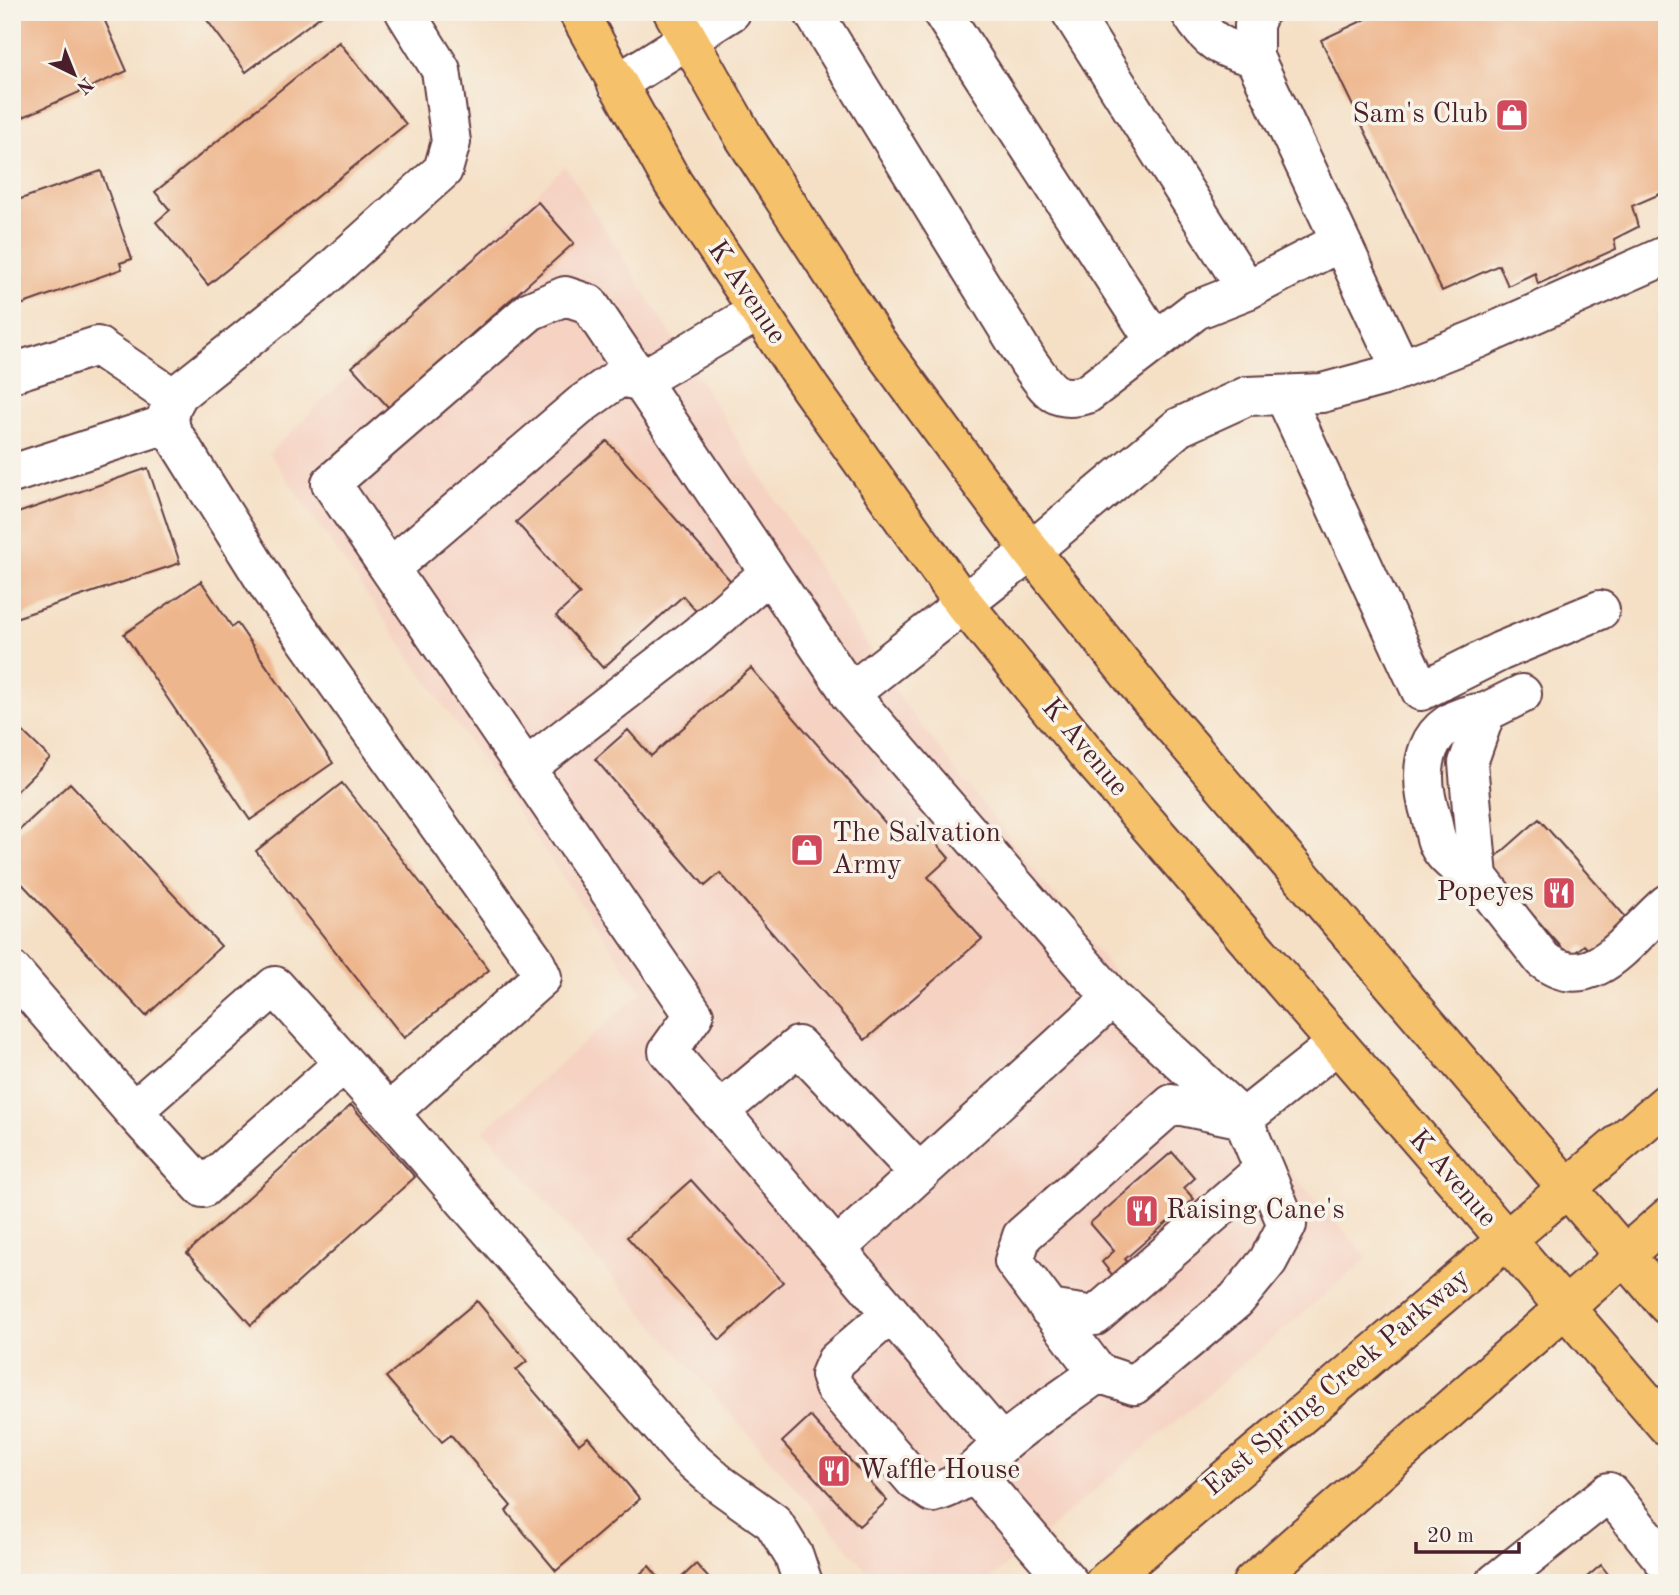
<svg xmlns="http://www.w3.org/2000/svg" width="1679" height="1595" font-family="'Old Standard TT',serif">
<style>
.built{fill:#f5d2c2}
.building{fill:#eeb68d}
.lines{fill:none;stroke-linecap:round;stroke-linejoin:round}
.minor-casing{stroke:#643c42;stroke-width:42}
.major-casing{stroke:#643c42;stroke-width:42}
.minor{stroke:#fff;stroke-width:38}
.major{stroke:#f5c16b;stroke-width:38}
.labels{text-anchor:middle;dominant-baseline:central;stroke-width:7;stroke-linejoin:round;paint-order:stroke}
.poi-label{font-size:28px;fill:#4a1f2b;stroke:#f7f3e8;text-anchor:start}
.street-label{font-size:28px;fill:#4a1f2b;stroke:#f7f3e8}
</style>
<rect width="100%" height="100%" fill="#f7f3e8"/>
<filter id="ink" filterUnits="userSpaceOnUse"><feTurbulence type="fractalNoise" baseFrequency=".0143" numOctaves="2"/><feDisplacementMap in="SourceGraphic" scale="14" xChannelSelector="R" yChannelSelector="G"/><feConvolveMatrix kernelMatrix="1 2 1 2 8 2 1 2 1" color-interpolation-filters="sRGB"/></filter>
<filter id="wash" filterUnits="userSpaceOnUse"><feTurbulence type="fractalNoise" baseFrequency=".00686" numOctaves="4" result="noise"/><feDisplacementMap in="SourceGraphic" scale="28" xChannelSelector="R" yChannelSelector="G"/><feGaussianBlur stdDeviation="1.57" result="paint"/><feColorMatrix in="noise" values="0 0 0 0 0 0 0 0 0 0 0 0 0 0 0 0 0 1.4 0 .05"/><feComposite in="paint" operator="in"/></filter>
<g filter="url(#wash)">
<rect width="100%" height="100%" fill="#f5e0c6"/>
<path class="built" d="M 565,166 L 903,702 L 1131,994 L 1368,1258 L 985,1583 L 878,1583 L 484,1130 L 642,992 L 269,453 Z"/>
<g id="blocks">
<path class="building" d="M 12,12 L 101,12 L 127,71 L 12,122 Z
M 201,12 L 326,12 L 246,72 Z
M 1381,12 L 1667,12 L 1667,191 L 1632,206 L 1638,227 L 1614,239 L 1616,249 L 1538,284 L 1535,273 L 1508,286 L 1499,265 L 1442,291 L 1321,40 Z
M 339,42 L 406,124 L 208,285 L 156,222 L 170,210 L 155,192 Z
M 101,171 L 132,259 L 120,263 L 122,269 L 12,308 L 12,202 Z
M 538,202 L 574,243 L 389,408 L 352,367 Z
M 607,441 L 736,587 L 702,618 L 683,596 L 603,668 L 556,616 L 580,594 L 516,522 Z
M 148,468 L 180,563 L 12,619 L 12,515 Z
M 201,581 L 232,627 L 237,623 L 333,763 L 250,820 L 124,634 Z
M 751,668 L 901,841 L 920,825 L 949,858 L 928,877 L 982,939 L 865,1040 L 720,873 L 705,886 L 595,759 L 628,730 L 651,756 Z
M 12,721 L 50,758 L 12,796 Z
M 70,783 L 221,946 L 146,1016 L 12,873 L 12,837 Z
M 342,783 L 489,970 L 404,1038 L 256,851 Z
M 1539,819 L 1631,923 L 1594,955 L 1584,945 L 1570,957 L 1488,864 Z
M 351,1105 L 415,1177 L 251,1325 L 187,1253 Z
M 1172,1152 L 1195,1178 L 1184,1188 L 1194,1199 L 1125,1259 L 1129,1264 L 1114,1277 L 1102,1262 L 1114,1251 L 1090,1223 Z
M 691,1180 L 783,1282 L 720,1340 L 627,1237 Z
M 477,1301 L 527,1361 L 516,1370 L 579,1444 L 588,1437 L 640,1499 L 556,1571 L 506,1511 L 511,1506 L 451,1435 L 442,1442 L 386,1377 Z
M 810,1416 L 887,1501 L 859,1526 L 782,1442 Z
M 696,1564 L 713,1583 L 676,1583 Z
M 1601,1565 L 1615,1583 L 1580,1583 Z
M 649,1566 L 663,1583 L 630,1583 Z"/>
</g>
</g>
<g filter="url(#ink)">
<use href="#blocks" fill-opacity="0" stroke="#643c42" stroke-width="2"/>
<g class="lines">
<defs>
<path id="minor" d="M 813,12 L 1029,363 C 1048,388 1053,404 1087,394 L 1196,310 L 1247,290 L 1340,242
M 942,12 L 1155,341
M 1071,12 L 1247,290
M 1190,12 C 1208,42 1221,48 1254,57 L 1401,369
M 1254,57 L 1254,25 L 1259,12
M 617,84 L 731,12
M 12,373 L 97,346 L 175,399
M 1284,395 L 1421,691 L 1501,651 L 1600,610
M 12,474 L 170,423
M 390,568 L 582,404 L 620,377 L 640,381 L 759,311
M 850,693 L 589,304 L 565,296 L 530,311 L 331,483 L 694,1015 L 668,1051 L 1002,1444
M 1522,694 L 1486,712 L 1468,763 L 1478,877 L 1543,960 C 1594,998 1631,934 1667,904
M 526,768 L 698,635 L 769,573
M 1484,885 C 1471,875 1451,864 1442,851 C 1436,844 1434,829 1432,820 C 1415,768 1422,718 1486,712
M 12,971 L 133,1111 L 275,986 L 389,1113 L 542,977 L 533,958 L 271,590 L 172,432 L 167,415 L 179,393 L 314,286 L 443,170 L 451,142 L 441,70 L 405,12
M 1112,998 L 1243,1119
M 133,1111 L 203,1188 L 344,1063
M 720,1111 L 798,1046 L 919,1173
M 389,1113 L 683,1452 L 721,1485 L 773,1522 L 794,1556 L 803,1583
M 836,1249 L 1112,998 L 849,694 L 1031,551 L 1179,427 L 1247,396 L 1322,393 L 1381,377 L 1477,339 L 1667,255
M 1049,1309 L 1095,1316 L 1263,1170
M 890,1314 L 836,1361 L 830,1375 L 834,1387 L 915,1481 L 933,1493 C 965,1485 979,1464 1002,1444 C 1032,1418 1067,1396 1098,1373 L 1134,1385 L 1236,1300 L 1268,1261 L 1287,1225 L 1243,1119 L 1337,1044
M 1098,1373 L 1014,1261 L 1022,1236 L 1172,1104 L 1243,1119
M 974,1473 L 1069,1583
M 1495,1583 L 1609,1492 L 1667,1564"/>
<path id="major" d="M 578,12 L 673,183 L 810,388 L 964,604 L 1084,750 L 1667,1426
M 673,12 L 744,137 L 876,341 L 1031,551 L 1148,697 L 1667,1305
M 1104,1583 L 1667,1103
M 1252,1583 L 1667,1218"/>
</defs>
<use href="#minor" class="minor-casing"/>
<use href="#major" class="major-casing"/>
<use href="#minor" class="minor"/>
<use href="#major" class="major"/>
</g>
</g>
<defs>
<symbol id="shop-square" viewBox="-11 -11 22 22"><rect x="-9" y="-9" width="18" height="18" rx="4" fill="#d1495b" stroke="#f7f3e8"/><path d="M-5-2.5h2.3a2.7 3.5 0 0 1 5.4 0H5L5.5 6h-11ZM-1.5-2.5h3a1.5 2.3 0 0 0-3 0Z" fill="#fff"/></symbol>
<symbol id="restaurant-square" viewBox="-11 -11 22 22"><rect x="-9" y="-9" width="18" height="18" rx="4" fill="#d1495b" stroke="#f7f3e8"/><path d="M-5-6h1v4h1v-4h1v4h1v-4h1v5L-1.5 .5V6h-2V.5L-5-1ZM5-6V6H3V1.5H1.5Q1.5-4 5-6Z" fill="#fff"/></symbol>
</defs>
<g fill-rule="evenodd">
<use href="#shop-square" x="1493" y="96" width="38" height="38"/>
<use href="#shop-square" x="788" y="831" width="38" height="38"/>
<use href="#restaurant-square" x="1540" y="874" width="38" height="38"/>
<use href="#restaurant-square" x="1123" y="1192" width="38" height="38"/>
<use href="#restaurant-square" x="815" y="1452" width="38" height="38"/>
</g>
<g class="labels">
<g class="poi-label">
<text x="1488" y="115" text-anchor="end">Sam's Club</text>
<text x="832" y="834">The Salvation<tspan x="832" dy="32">Army</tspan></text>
<text x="1534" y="893" text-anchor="end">Popeyes</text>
<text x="1166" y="1211">Raising Cane's</text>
<text x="858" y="1471">Waffle House</text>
</g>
<g class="street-label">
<text transform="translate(746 293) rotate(56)">K Avenue</text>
<text transform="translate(1084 748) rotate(50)">K Avenue</text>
<text transform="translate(1452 1179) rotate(49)">K Avenue</text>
<text transform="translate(1337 1383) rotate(-40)">East Spring Creek Parkway</text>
</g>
</g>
<rect width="1679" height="1595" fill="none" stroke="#f7f3e8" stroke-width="42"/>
<g transform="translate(74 74) rotate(137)" stroke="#f7f3e8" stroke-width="5" paint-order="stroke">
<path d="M0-5L12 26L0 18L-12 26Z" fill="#4a1f2b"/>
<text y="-10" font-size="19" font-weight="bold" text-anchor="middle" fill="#4a1f2b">N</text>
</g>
<path d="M1416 1542v10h103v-10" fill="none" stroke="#4a1f2b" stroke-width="3.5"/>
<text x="1427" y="1542" font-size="21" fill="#4a1f2b" stroke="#f7f3e8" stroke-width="5" paint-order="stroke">20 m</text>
</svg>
